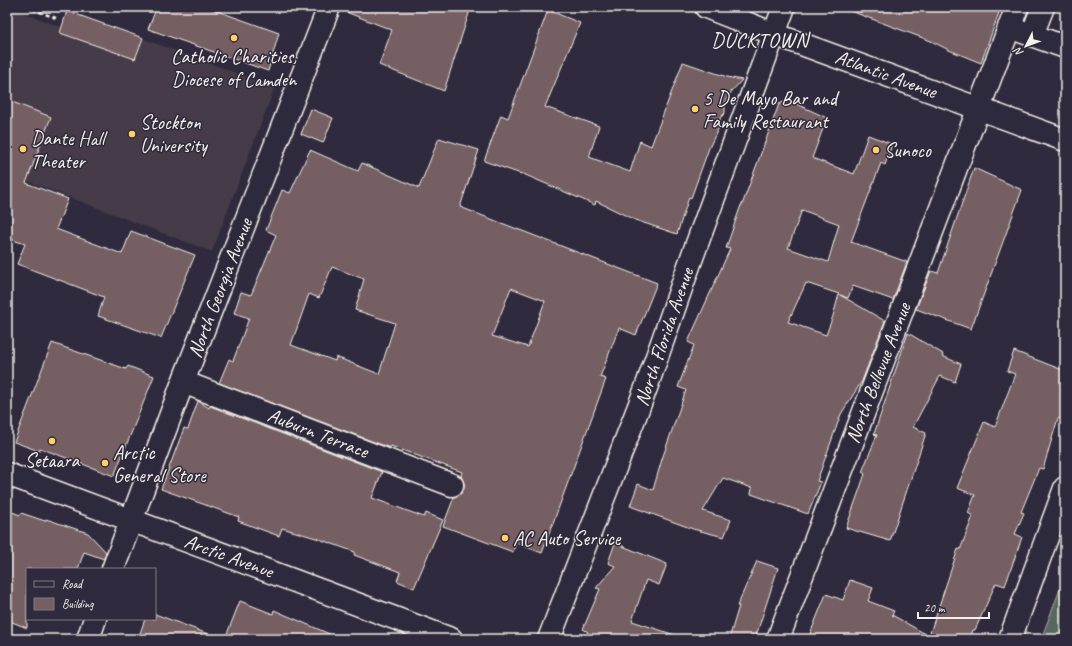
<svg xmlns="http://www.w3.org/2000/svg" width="1072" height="646" font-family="Caveat,sans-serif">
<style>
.built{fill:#443a48}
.green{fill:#576860;stroke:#a6aca4}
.building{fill:#755f62;stroke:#f4f1e8;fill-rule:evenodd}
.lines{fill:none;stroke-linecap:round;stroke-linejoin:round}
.minor-casing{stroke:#f4f1e8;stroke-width:25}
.highway-casing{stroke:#f4f1e8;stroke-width:25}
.path{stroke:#f4f1e8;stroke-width:2.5;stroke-dasharray:4 3;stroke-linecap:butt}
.minor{stroke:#2f2a3d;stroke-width:22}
.highway{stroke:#2f2a3d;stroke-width:22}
.poi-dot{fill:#ffd166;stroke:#2f2a3d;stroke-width:1.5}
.labels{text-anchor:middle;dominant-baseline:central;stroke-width:3;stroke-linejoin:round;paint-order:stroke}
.poi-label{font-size:20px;fill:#f4f1e8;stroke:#2f2a3d;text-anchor:start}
.street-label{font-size:20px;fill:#f4f1e8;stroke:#2f2a3d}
.neighbourhood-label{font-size:21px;letter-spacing:1px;fill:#f4f1e8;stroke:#2f2a3d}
</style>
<rect width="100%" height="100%" fill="#2f2a3d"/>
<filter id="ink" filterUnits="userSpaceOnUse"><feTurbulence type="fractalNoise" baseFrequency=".025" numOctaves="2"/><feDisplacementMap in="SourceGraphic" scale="8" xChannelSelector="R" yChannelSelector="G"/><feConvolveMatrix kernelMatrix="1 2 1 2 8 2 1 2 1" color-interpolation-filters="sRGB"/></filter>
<g filter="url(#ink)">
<path class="built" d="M 7,7 L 61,27 L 67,11 L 275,87 L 212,252 L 27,181 L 18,205 L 7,200 Z"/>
<path class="green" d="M 1065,576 L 1065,639 L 1041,639 Z"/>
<path class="building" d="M 157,7 L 206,7 L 279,33 L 268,71 L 148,29 Z
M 341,7 L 471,7 L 444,91 L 379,65 L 392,30 L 341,10 Z
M 845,7 L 1001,7 L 981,63 L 949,50 L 931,41 L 845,9 Z
M 548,10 L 580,23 L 545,107 L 599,126 L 589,157 L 630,172 L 640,141 L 651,146 L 683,62 L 727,77 L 742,80 L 731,92 L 725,104 L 725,113 L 720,118 L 720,125 L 709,148 L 691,198 L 689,197 L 677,234 L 635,220 L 596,201 L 595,205 L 521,173 L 521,174 L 484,161 L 501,115 L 508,118 Z
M 67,11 L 143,38 L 135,59 L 60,33 Z
M 7,100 L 51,117 L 26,183 L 68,199 L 56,229 L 122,254 L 131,231 L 195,255 L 161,338 L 98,316 L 104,297 L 17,264 L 25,244 L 7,238 Z
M 788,100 L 827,118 L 812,158 L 854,174 L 868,135 L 892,144 L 885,165 L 881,163 L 851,242 L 907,262 L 893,300 L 853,286 L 848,298 L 840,295 L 885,321 L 862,381 L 841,414 L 817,481 L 821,482 L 808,514 L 751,494 L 752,488 L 723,478 L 703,511 L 731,520 L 724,537 L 693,529 L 630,506 L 638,484 L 653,490 L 662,459 L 686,390 L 678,387 L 694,345 L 688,342 L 730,249 L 726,248 L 741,205 L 742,205 L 779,104 ZM 802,210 L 839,224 L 828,262 L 788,248 ZM 806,283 L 839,294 L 833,316 L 826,335 L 788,322 Z
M 311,109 L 333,118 L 323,143 L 301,134 Z
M 439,138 L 479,150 L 460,207 L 657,283 L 636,335 L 619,328 L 600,377 L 606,379 L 542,553 L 516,543 L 513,552 L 443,526 L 454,497 L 460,494 L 464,489 L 464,483 L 461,476 L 462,472 L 391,446 L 390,448 L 219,383 L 229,359 L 233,361 L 249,318 L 234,313 L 241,292 L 251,295 L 276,235 L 266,230 L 282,190 L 290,193 L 310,150 L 358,171 L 362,163 L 419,188 ZM 332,267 L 364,279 L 355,310 L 395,323 L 379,374 L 336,357 L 335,361 L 291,345 L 309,294 L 319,298 ZM 511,288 L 545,301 L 528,347 L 492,336 Z
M 974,168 L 1022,190 L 971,329 L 916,309 L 931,271 L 938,273 Z
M 908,333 L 943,354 L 942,356 L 961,364 L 955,382 L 940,376 L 913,427 L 926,433 L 890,541 L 846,528 L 865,474 L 862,472 L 877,435 L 874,434 Z
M 52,343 L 126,369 L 128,366 L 154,376 L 114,476 L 40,448 L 39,451 L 14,442 Z
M 1014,351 L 1065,371 L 1065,421 L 1058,418 L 1043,469 L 1039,468 L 1021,512 L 1024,513 L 1015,534 L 1022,537 L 1005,586 L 996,583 L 975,630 L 972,630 L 969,639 L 825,639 L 810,634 L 826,594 L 843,600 L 850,580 L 873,588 L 868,601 L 894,611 L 892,615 L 929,636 L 958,549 L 960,550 L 973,516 L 968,513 L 975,495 L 957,488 L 984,422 L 995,427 L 1015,374 L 1007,371 Z
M 198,401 L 209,408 L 210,406 L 382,472 L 372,498 L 424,517 L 426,513 L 443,520 L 414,588 L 397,581 L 400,572 L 354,555 L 355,552 L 316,538 L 282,528 L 279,536 L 238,521 L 239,517 L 161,489 L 184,428 L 188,429 Z
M 7,510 L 20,515 L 21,513 L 45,521 L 46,519 L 88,533 L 106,552 L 104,559 L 84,552 L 78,569 L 27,569 L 27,628 L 7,620 Z
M 615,543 L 667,564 L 659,585 L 646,580 L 632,621 L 675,635 L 674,639 L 586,639 L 588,632 L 583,629 L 600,589 L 596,588 L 615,566 L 608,563 Z
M 757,561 L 778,568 L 755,639 L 729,639 L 739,606 L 737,606 Z
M 240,601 L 273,614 L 274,610 L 341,639 L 225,639 Z
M 155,614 L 216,637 L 215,639 L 138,639 L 145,619 L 155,619 Z"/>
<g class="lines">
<defs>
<path id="minor" d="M 1009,27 L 1065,47
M 1032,35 L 1043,7
M 183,382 L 452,485
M 7,474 L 451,639
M 113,569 L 183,382 L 329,7
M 88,639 L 95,619
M 549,639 L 646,388 L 691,260 L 784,7
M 778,639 L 1017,7
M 1010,639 L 1065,488"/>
<path id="highway" d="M 706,7 L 774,34 L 1065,140"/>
</defs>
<use href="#minor" class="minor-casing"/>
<use href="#highway" class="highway-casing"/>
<path class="path" d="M 26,7 L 56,18"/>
<use href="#minor" class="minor"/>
<use href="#highway" class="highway"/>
</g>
</g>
<g class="poi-dot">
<circle cx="234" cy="38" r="4"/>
<circle cx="695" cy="109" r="4"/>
<circle cx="132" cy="134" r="4"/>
<circle cx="23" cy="149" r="4"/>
<circle cx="876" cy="150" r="4"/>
<circle cx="52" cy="441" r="4"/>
<circle cx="105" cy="463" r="4"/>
<circle cx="505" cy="538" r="4"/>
</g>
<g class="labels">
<g class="poi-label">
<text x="234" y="56" text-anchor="middle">Catholic Charities,<tspan x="234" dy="23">Diocese of Camden</tspan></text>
<text x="703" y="98">5 De Mayo Bar and<tspan x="703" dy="23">Family Restaurant</tspan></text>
<text x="140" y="122">Stockton<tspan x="140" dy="23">University</tspan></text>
<text x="31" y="138">Dante Hall<tspan x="31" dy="23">Theater</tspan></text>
<text x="884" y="150">Sunoco</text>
<text x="113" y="452">Arctic<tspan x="113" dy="23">General Store</tspan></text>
<text x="52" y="460" text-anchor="middle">Setaara</text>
<text x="513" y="538">AC Auto Service</text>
</g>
<g class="street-label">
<text transform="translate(886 74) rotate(20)">Atlantic Avenue</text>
<text transform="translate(220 288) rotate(-69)">North Georgia Avenue</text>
<text transform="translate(664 337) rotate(-71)">North Florida Avenue</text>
<text transform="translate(878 373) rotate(-69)">North Bellevue Avenue</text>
<text transform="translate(318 433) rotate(21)">Auburn Terrace</text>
<text transform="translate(229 556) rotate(20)">Arctic Avenue</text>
</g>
<g class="neighbourhood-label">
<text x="760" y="40">DUCKTOWN</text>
</g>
</g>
<rect width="1072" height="646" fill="none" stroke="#2f2a3d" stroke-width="24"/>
<rect x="12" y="12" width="1048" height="622" fill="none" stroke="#f4f1e8" stroke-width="1.5" filter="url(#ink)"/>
<rect x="26" y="568" width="130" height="52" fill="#2f2a3d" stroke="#7e7a81"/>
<rect x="34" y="581" width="20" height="6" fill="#2f2a3d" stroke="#7e7a81"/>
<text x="62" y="588" font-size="12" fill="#f4f1e8">Road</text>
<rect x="34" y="598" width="20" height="12" fill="#755f62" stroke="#7e7a81"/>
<text x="62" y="608" font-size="12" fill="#f4f1e8">Building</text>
<g transform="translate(1026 46) rotate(228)" stroke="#2f2a3d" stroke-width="3" paint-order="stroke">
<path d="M0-3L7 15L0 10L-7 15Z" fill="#f4f1e8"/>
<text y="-6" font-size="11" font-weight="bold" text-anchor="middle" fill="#f4f1e8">N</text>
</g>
<path d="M918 612v6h71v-6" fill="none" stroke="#f4f1e8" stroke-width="2"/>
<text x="924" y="612" font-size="12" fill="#f4f1e8" stroke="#2f2a3d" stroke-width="3" paint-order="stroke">20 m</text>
</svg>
